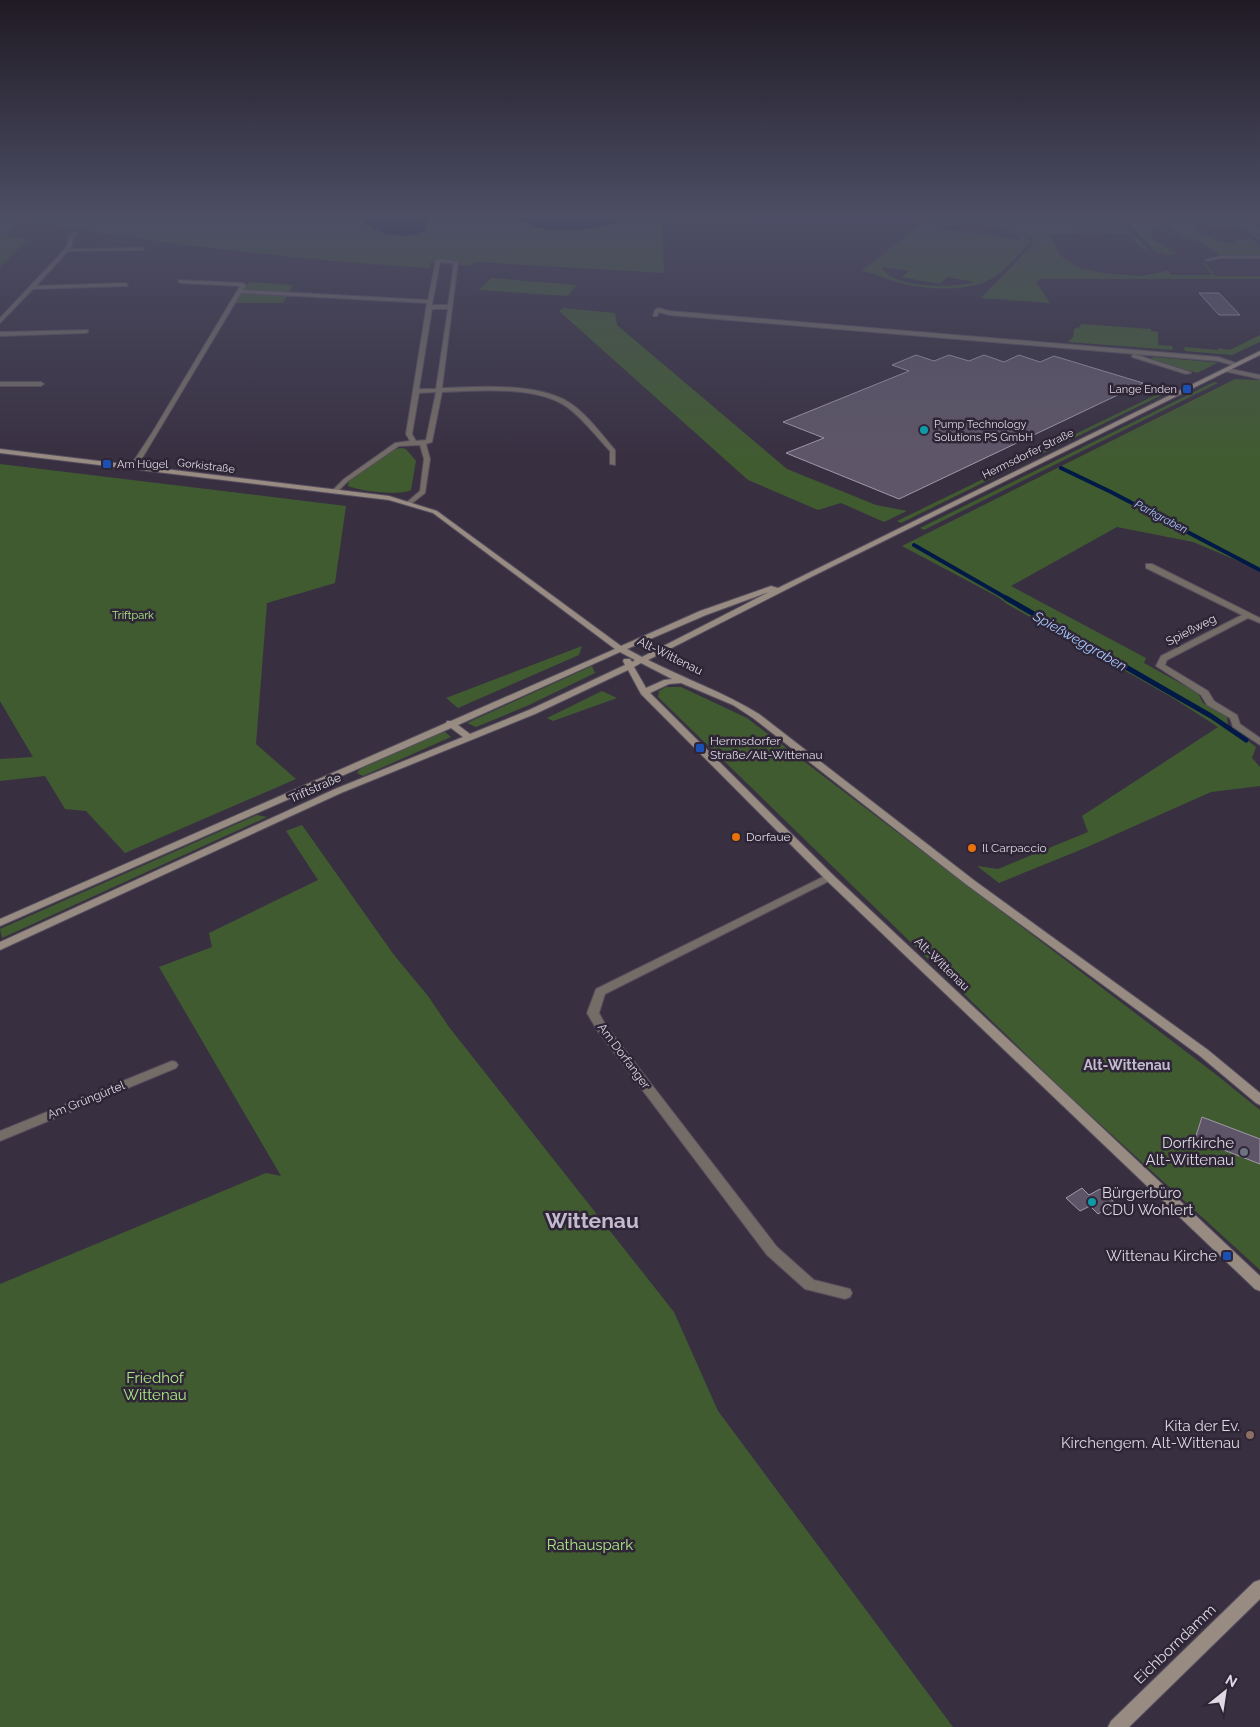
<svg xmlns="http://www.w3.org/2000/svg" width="1260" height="1727" font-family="Raleway,sans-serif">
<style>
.green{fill:#415b31;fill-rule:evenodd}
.water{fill:#011946}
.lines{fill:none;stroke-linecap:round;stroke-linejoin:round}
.stream-far1{stroke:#011946;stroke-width:4}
.stream{stroke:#011946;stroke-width:5}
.building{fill:#5e5668;stroke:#a198ab}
.minor-casing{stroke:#564e5e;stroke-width:2}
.secondary-casing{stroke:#564e5e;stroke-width:2}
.minor{fill:#746c66;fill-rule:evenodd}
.secondary{fill:#978b82;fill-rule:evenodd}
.transit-dot{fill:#1a4fb4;stroke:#2e2636;stroke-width:2}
.culture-dot{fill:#0f9aa8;stroke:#2e2636;stroke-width:2}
.food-dot{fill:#e8710a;stroke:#2e2636;stroke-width:2}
.worship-dot{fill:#6b7280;stroke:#2e2636;stroke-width:2}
.education-dot{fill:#8d6e63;stroke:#2e2636;stroke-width:2}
.labels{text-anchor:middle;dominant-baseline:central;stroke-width:5;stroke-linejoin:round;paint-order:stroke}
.far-poi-label{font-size:11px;fill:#ddd8e2;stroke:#2e2636;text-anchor:start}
.far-street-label{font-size:11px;fill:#ddd8e2;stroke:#2e2636}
.far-water-label{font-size:11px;font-style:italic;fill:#a6c7fe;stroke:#2e2636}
.far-park-label{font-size:11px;fill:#abe784;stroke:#2e2636}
.street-label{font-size:12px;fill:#ddd8e2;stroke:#2e2636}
.poi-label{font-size:12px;fill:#ddd8e2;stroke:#2e2636;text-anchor:start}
.water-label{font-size:14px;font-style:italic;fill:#a6c7fe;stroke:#2e2636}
.neighbourhood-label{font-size:14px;font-weight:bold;fill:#c4bacf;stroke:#2e2636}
.near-poi-label{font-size:15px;fill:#ddd8e2;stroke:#2e2636;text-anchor:end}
.near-park-label{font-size:15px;fill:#abe784;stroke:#2e2636}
.near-street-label{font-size:15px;fill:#ddd8e2;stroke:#2e2636}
.near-district-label{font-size:21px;font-weight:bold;fill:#c4bacf;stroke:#2e2636}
</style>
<rect width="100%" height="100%" fill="#383041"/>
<path class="green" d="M 0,218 L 662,218 L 664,273 L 475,262 L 471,266 L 430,263 L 429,268 C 291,260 155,243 19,219 L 6,237 L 28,239 L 0,267 Z
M 931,218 L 1009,218 L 1026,219 L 1049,224 L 1124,225 L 1149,250 L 1144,250 L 1128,234 L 1085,233 L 1049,235 L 1061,256 L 1080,268 L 1104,273 L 1141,276 L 1166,271 L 1169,271 L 1172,275 L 1212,275 L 1203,263 L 1205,263 L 1216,276 L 1260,276 L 1260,279 L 1040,279 L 1036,282 L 1050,303 L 981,298 L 1033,244 L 1032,238 C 1000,217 964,224 928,219 Z
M 1032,218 L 1099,218 L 1101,220 L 1116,220 L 1123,223 L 1051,223 Z
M 1190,218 L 1208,218 L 1222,227 L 1216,227 L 1206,221 L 1191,222 L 1201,232 L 1222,243 L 1236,243 L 1234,240 L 1249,239 L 1247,237 L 1260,245 L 1256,245 L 1260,247 L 1260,255 L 1220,255 L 1196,239 L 1187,239 L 1179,235 L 1163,222 Z
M 1212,218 L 1243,218 L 1260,228 L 1260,240 L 1235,225 L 1224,225 Z
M 927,220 C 954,224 1015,216 1031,243 C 1018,254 1006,271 991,279 C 969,292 925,290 901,283 C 887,280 876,273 861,271 ZM 963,224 C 980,224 1010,224 1021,240 L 933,227 ZM 882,267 L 909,271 L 901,277 L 940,284 L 947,277 L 974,282 C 955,288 892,289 882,267 Z
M 1159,223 L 1176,235 L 1170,235 L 1162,230 L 1148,231 L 1153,236 L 1153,239 L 1176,253 L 1183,253 L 1167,255 L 1161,252 L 1161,254 L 1158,254 L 1129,224 Z
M 491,278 L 577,285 L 568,296 L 479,290 Z
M 249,282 L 293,285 L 283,303 L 235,303 Z
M 563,308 L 615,313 L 617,325 L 787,469 L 876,505 L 907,511 L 884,522 L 841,503 L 818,510 L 748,480 L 559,311 Z
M 1081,324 L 1151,329 L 1151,331 L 1158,332 L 1158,345 L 1172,346 L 1173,350 L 1068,342 L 1073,337 L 1074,329 L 1080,327 Z
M 1260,335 L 1260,342 L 1232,355 L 1185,351 L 1184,347 L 1218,350 L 1218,348 L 1230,350 Z
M 1153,357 L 1212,362 L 1217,363 L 1197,373 L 1155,360 L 1152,359 Z
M 1235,379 L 1260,380 L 1260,570 L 1193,542 L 1117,527 L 1011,586 L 1146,658 L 1144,663 L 1198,693 L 1203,703 L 1227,717 L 1228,726 L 1256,747 L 1252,758 L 1260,767 L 1260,786 L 1211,792 L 1085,848 L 999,883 L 977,866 L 998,869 L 1088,832 L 1082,816 L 1218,727 L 1173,698 L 1007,604 L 998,597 L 902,546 Z
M 1214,382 L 1218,383 L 924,530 L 920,528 Z
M 1172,387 L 1176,388 L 901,523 L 897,521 Z
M 402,448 L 406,449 L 416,461 L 411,490 C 399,496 360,491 348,486 L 349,481 L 395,449 Z
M 0,464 L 346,506 L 335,583 L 267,603 L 256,744 L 296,779 L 125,853 L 86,811 L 65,809 L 45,776 L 0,781 L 0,759 L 33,757 L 0,701 Z
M 582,646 L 579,655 L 458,708 L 446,698 Z
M 592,666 L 595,673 L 529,705 L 476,727 L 467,723 Z
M 666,687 L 681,687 L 747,718 L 1218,1076 L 1260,1110 L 1260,1270 L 1064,1091 L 658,697 L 659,691 Z
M 602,691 L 617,698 L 553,721 L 547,718 Z
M 442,732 L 445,732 L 451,737 L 363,776 L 357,773 L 360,769 Z
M 257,815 L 267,817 L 2,938 L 0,929 Z
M 302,825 L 394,955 L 428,996 L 449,1027 L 674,1312 L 718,1411 L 953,1727 L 0,1727 L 0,1284 L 266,1173 L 281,1176 L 159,967 L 212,947 L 209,933 L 318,880 L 286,831 Z"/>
<path class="water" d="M 355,218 L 427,218 L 428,220 L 424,228 L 425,230 C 409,241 380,234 365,224 L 365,220 Z
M 515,218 L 628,218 C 602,228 567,234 540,228 C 532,226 523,221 515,218 Z"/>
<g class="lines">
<path class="stream-far1" d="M 1061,468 L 1111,492 L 1260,570
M 914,545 L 1008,599"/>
<path class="stream" d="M 1006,598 L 1211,716 L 1246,740"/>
</g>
<path class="building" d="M 1199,293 L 1219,293 L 1240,315 L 1219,315 Z
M 916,355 L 934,361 L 949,355 L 969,361 L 984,355 L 1004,362 L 1019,355 L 1040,362 L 1054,356 L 1143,383 L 899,499 L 786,453 L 824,438 L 783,422 L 909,371 L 892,365 Z
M 1202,1117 L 1260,1139 L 1260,1164 L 1195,1139 Z
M 1082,1188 L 1089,1195 L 1100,1189 L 1115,1203 L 1098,1214 L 1090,1206 L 1080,1211 L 1066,1198 Z"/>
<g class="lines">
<defs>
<path id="minor" d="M 73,232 L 77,233 L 72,238 L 72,245 L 70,249 L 142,248 L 144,249 L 142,250 L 68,251 L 36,286 L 126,283 L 128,286 L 33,289 L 0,323 L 0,318 L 65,249 L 68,245 L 68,238 Z
M 1221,256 L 1260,256 L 1260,258 L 1221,258 L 1207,261 L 1205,260 Z
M 438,259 L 458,262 L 442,388 C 480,387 537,382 570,403 C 588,415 601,434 615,450 L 615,465 L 610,464 L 610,451 C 596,436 583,419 567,407 C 536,385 478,391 442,392 L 432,442 L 426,444 L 430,459 L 425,493 L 411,504 L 406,503 L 420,491 L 424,459 L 420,445 L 399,446 L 348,481 L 336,493 L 332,493 L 332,491 L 344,479 L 395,443 L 410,441 L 406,434 L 427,303 L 241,293 L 141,460 L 132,468 L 127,467 L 135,459 L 152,433 L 240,286 L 180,283 L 178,280 L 243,283 L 246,285 L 243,290 L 428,300 L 436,260 ZM 440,262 L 454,263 L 448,305 L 432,305 ZM 432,309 L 448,309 L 436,389 L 419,389 ZM 436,392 L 426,440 L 416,441 L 412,434 L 419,393 Z
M 658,308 L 669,311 L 1218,357 L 1239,364 L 1236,366 L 1218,361 L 669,315 L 659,312 L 657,316 L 653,316 L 655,310 Z
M 88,330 L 88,332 L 86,333 L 0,336 L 0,332 Z
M 1134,354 L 1190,372 L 1191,373 L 1186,374 L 1132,357 L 1132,355 Z
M 1226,368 L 1260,375 L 1260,379 L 1224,371 L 1223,370 Z
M 0,382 L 41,382 L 44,384 L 41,386 L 0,386 Z
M 1146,564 L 1152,564 L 1260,618 L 1260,623 L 1248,618 L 1167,660 L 1165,665 L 1208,691 L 1214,701 L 1237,715 L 1240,724 L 1260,738 L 1260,745 L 1233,727 L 1230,718 L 1207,705 L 1201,695 L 1156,666 L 1161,656 L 1242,615 L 1146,568 Z
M 829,874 L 833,875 L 834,877 L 833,879 L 605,994 L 599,1013 L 605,1024 L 777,1247 L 814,1280 L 850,1289 L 852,1293 L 850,1297 L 845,1299 L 805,1289 L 767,1255 L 597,1030 L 587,1013 L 596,989 Z
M 172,1061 L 176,1062 L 178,1065 L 176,1068 L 0,1141 L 0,1131 Z"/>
<path id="secondary" d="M 1260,351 L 1260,355 L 809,578 L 648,660 C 685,679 724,692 759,714 L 975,881 L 1208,1050 L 1260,1093 L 1260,1105 L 1256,1103 L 1200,1056 L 967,885 L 753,718 L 733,705 L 681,683 L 669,684 L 650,693 L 833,875 L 1260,1276 L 1260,1291 L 1255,1289 L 825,879 L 641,694 L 628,670 L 535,714 L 341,793 L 0,950 L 0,942 L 335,789 L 463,737 L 451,728 L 0,926 L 0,919 L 446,723 L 447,721 L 451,721 L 615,649 L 433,513 L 389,500 L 0,453 L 0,449 L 389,496 L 437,511 L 621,646 L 700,611 L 771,586 L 778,588 ZM 769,592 L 642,657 L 627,649 L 706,615 ZM 620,652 L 635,660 L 632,662 L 630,659 L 624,659 L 623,661 L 625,665 L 529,710 L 470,734 L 458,725 ZM 641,663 L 672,679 L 664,680 L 646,688 L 634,667 Z
M 1260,1580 L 1260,1599 L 1129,1727 L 1108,1727 L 1111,1721 L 1254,1582 Z"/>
</defs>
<use href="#minor" class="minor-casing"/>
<use href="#secondary" class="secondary-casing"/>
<use href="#minor" class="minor"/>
<use href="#secondary" class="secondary"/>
</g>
<linearGradient id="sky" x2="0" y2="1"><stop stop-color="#1f1a24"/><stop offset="0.47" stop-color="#4d4e65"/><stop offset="1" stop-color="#4d4e65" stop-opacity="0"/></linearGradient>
<rect width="1260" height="459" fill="url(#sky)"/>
<g class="transit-dot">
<rect x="1182" y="384" width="10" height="10" rx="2.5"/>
<rect x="102" y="459" width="10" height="10" rx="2.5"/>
<rect x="695" y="743" width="10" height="10" rx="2.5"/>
<rect x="1222" y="1251" width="10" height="10" rx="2.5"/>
</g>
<g class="culture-dot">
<circle cx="924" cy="430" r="5"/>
<circle cx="1092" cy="1202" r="5"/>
</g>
<g class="food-dot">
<circle cx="736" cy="837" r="5"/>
<circle cx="972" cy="848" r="5"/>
</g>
<circle class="worship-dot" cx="1244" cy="1152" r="5"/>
<circle class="education-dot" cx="1250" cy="1435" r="5"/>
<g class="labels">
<g class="far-poi-label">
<text x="1177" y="389" text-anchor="end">Lange Enden</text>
<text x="934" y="424">Pump Technology<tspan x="934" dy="13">Solutions PS GmbH</tspan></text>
<text x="117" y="464">Am Hügel</text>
</g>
<g class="far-street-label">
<text transform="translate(1028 454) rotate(-26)">Hermsdorfer Straße</text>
<text transform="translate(206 466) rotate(7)">Gorkistraße</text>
</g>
<g class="far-water-label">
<text transform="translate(1161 517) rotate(28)">Parkgraben</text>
</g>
<g class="far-park-label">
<text x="133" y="615">Triftpark</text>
</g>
<g class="street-label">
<text transform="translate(1191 630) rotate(-27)">Spießweg</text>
<text transform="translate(670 656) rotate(26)">Alt-Wittenau</text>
<text transform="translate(315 788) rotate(-24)">Triftstraße</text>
<text transform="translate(942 964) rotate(44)">Alt-Wittenau</text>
<text transform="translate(624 1056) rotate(53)">Am Dorfanger</text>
<text transform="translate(86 1100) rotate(-22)">Am Grüngürtel</text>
</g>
<g class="poi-label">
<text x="710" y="741">Hermsdorfer<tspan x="710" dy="14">Straße/Alt-Wittenau</tspan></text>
<text x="746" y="837">Dorfaue</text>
<text x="982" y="848">Il Carpaccio</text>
</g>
<g class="water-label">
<text transform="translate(1080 641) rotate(30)">Spießweggraben</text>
</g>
<g class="neighbourhood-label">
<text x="1127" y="1065">Alt-Wittenau</text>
</g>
<g class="near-poi-label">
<text x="1234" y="1143">Dorfkirche<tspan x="1234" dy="17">Alt-Wittenau</tspan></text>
<text x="1102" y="1193" text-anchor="start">Bürgerbüro<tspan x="1102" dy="17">CDU Wohlert</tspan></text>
<text x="1217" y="1256">Wittenau Kirche</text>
<text x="1240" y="1426">Kita der Ev.<tspan x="1240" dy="17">Kirchengem. Alt-Wittenau</tspan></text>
</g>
<g class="near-park-label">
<text x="155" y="1378">Friedhof<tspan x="155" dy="17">Wittenau</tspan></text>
<text x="590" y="1545">Rathauspark</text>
</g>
<g class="near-street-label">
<text transform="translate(1175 1644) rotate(-44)">Eichborndamm</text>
</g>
<g class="near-district-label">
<text x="592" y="1220">Wittenau</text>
</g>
</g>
<g transform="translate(1225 1692) rotate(30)" stroke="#2e2636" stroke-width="4" paint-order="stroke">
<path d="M0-4L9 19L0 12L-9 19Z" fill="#ddd8e2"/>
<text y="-8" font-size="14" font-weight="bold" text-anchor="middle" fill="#ddd8e2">N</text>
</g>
</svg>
